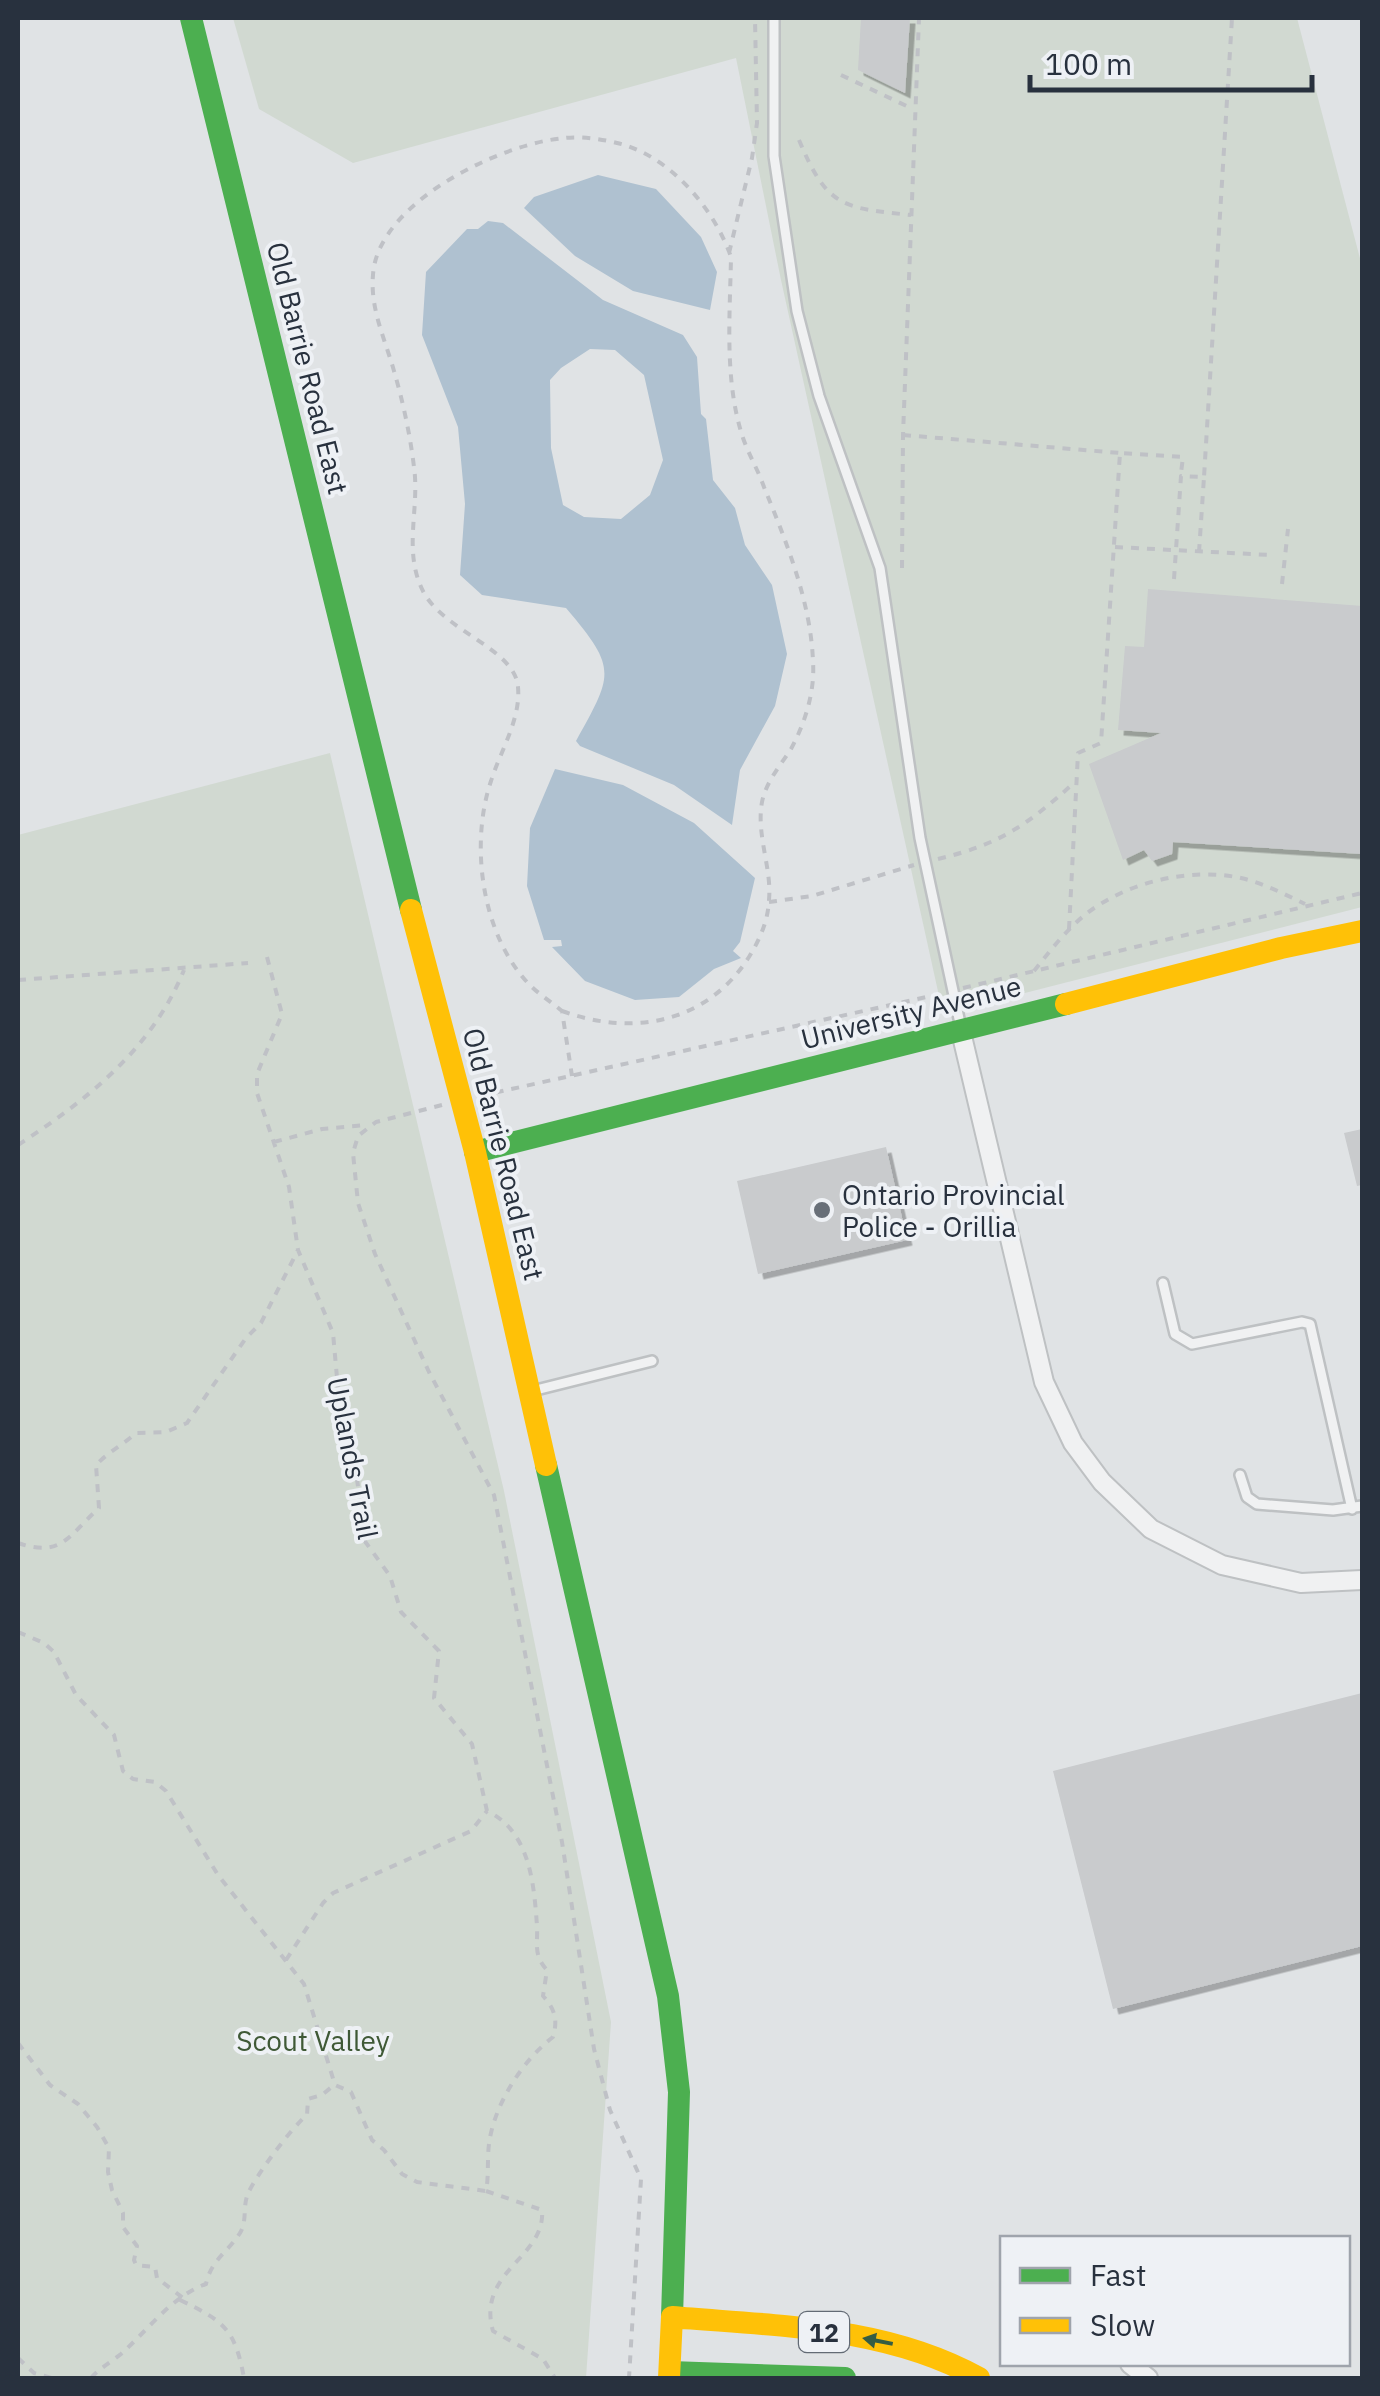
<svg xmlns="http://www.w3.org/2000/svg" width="1380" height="2396" font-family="'IBM Plex Sans',sans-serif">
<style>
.green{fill:#d1d9d1}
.water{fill:#afc1d0;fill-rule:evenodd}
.building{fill:#c9cbcd;filter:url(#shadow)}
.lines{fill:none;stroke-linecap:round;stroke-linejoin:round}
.lane-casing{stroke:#bec1c3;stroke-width:14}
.street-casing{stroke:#bec1c3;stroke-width:22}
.path{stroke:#bfc1c6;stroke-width:4;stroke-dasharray:8 8;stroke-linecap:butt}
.lane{stroke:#f0f1f2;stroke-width:9}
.street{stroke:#f0f1f2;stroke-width:18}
.fast{stroke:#4caf50;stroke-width:22}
.slow{stroke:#ffc107;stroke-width:22}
.oneway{fill:#355d44}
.poi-dot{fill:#686f78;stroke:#eef1f5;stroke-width:4}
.labels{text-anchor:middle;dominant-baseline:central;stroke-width:8;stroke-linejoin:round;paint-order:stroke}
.shield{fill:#eef1f5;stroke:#636b75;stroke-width:2.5}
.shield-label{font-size:25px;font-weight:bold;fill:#28313e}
.street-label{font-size:28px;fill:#28313e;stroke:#eef1f5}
.poi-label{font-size:28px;fill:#28313e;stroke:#eef1f5;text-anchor:start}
.park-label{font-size:28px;fill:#3f5936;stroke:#eef1f5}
</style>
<defs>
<filter id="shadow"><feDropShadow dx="5.5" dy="5.5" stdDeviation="0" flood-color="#0004"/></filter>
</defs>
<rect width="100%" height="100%" fill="#e0e3e5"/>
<path class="green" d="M 233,18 L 1297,18 L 1362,266 L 1362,907 L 943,1014 L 781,280 L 736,58 L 353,163 L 259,109 Z
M 330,753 L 504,1491 L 611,2022 L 586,2378 L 18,2378 L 18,835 Z"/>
<path class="water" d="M 598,175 L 656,189 L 701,237 L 717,272 L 710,310 L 633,291 L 575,256 L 524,208 L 534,197 Z
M 488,221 L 503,223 L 603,300 L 683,335 L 697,357 L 701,414 L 706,419 L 713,480 L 735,508 L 745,545 L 772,585 L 787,654 L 775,706 L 740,770 L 732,825 L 674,785 L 580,746 L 576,741 C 613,674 618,669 566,608 L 482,595 L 460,575 L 465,504 L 458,427 L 422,335 L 426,272 L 467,229 L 478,229 ZM 590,349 L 615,350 L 644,375 L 663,460 L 650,495 L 621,519 L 584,517 L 563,505 L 551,448 L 550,380 L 561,368 Z
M 555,769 L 623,785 L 694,823 L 755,878 L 740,942 L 733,951 L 741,958 L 714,969 L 679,997 L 635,1000 L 585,981 L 552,947 L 562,946 L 561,940 L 544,940 L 527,886 L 530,828 Z"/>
<path class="building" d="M 861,18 L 910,18 L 905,93 L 858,70 Z
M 1148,589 L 1362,606 L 1362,854 L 1173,842 L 1172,854 L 1152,861 L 1144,850 L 1123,860 L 1089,764 L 1161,733 L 1118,730 L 1125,646 L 1144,647 Z
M 1362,1129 L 1362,1185 L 1357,1186 L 1344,1133 Z
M 886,1147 L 907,1240 L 758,1274 L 737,1181 Z
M 1362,1693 L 1362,1946 L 1113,2009 L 1053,1771 Z"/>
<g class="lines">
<defs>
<path id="lane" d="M 774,18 L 774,156 L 797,311 L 819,396 L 880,568 L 920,838 L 961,1028
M 1163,1283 L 1175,1334 L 1192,1344 L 1302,1322 L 1310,1324 L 1352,1509
M 532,1391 L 652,1361
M 1240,1475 L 1247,1497 L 1257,1504 L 1333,1510 L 1362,1506"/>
<path id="street" d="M 961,1032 L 1044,1382 L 1073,1443 L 1102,1482 L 1151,1529 L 1222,1565 L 1301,1583 L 1362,1580
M 1130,2364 L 1148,2378"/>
</defs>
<use href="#lane" class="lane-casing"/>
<use href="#street" class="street-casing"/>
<path class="path" d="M 841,75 L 913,109
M 799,140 C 827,207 842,208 911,215
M 729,253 L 752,158 L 757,123 L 755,18
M 903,435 L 1120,453
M 1115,547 L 1270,555
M 1199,552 L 1204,477
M 902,568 L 903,435 L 919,18
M 1174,579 L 1181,476 L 1204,477 L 1232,18
M 1282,584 L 1288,529
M 938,859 C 1001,844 1027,825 1075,782
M 769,902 L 812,896 L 914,865
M 1069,929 L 1078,753 L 1101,743 L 1120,453 L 1183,457 L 1181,473
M 267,957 L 282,1014 L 257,1074 L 257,1093 L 289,1187 L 298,1250 L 333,1333 L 339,1400 L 349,1426 L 359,1493 L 366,1508 L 364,1540 L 390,1576 L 401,1612 L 439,1651 L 434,1698 L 472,1744 L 487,1811
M 1034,971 C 1050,951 1066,930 1086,914 C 1127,882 1190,867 1241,878 C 1263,883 1284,894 1305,904
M 18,980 L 248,963
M 963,988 L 1362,893
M 562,1011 C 633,1037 707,1023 749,957 C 760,939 768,921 769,900 C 772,868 756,835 762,802 C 766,782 780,766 791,749 C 805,723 815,692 813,662 C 811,602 786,541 764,487 C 758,470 749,455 743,438 C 724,381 730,316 731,257 C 714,208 669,155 617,143 C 601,139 581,136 565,138 C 501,143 377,203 373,275 C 370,309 385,339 394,371 C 403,402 410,434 414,467 C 420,510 402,552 424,593 C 446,632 515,649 518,687 C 521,719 500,752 491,781 C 470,843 481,932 527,982 C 537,993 550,1001 562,1011 L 572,1076
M 480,1096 L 940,994
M 442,1105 L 376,1122 L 358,1136 L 353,1153 L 358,1203 L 375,1254 L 429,1372 L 494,1495 L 562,1842 L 594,2049 L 610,2110 L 641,2179 L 629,2378
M 274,1142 L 322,1129 L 367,1125
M 18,1145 C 87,1100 152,1049 184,970
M 18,1543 C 62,1558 68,1536 99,1508 L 96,1465 C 108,1452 123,1445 136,1433 L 166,1432 L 187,1423 L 246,1338 L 261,1323 L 298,1250
M 18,1632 L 44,1643 L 54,1652 L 76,1695 L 114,1735 L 123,1771 L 133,1779 L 155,1782 L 166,1791 L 218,1875 L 304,1984 L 335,2085 L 351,2092 L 372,2140 L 384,2150 L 402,2174 L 417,2182 L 486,2191 C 489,2176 487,2160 489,2144 C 494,2105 522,2061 553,2037 C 558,2020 555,2009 543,1996 L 547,1970 C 533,1955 538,1944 537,1926 C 534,1884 530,1831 487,1811
M 286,1960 L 323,1903 L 333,1893 L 471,1831 L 487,1811
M 18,2043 L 50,2085 L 78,2104 L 97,2127 L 109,2148 L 108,2172 L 112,2190 L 123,2213 L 123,2227 L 137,2246 L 134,2260 L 136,2265 L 155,2267 L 157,2278 L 183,2298
M 486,2191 L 542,2210 C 546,2258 476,2271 493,2331 L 543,2359 L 555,2378
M 180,2300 C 224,2321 235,2329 244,2378
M 18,2358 L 34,2373 L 52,2378
M 91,2378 C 100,2368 111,2362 121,2354 C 148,2330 172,2296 206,2284 C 211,2260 228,2252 240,2233 C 247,2221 243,2209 247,2196 C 253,2179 292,2127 307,2115 L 308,2099 L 322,2095 L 334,2085"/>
<use href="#lane" class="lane"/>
<use href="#street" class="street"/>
<path class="fast" d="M 191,18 L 411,910
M 475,1152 L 1066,1004
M 546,1465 L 668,1996 L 679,2092 L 672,2317
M 670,2372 L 845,2378"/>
<path class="slow" d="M 411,910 L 475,1152 L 546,1465
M 1066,1004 L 1281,948 L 1362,931
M 669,2378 L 672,2317 C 777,2326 885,2326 979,2378"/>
</g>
<defs><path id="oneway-solid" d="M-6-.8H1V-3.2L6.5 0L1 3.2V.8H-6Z" transform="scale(2.5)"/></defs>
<use class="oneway" href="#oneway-solid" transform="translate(878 2341) rotate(-169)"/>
<circle class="poi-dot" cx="822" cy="1210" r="10"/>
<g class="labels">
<rect class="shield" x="799" y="2312" width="50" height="40" rx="8"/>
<g class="shield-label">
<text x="824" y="2332">12</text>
</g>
<g class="street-label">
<text transform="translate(308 368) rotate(76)">Old Barrie Road East</text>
<text transform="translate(911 1012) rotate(-14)">University Avenue</text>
<text transform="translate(504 1154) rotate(76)">Old Barrie Road East</text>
<text transform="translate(353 1458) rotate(79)">Uplands Trail</text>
</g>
<g class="poi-label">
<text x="842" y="1194">Ontario Provincial<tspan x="842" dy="32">Police - Orillia</tspan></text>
</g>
<g class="park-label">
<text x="313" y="2040">Scout Valley</text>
</g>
</g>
<rect width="1380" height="2396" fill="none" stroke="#28313e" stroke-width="40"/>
<rect x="1000" y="2236" width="350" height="130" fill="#eef1f5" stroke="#9fa4ac" stroke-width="2.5"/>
<rect x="1020" y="2268" width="50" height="15" fill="#4caf50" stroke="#9fa4ac" stroke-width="2.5"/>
<text x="1090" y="2286" font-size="30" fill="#28313e">Fast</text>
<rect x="1020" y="2318" width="50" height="15" fill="#ffc107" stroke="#9fa4ac" stroke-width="2.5"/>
<text x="1090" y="2336" font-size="30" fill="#28313e">Slow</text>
<path d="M1030 75v15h282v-15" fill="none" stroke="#28313e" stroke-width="5"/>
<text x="1045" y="75" font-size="30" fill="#28313e" stroke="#eef1f5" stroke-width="8" paint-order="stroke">100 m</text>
</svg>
